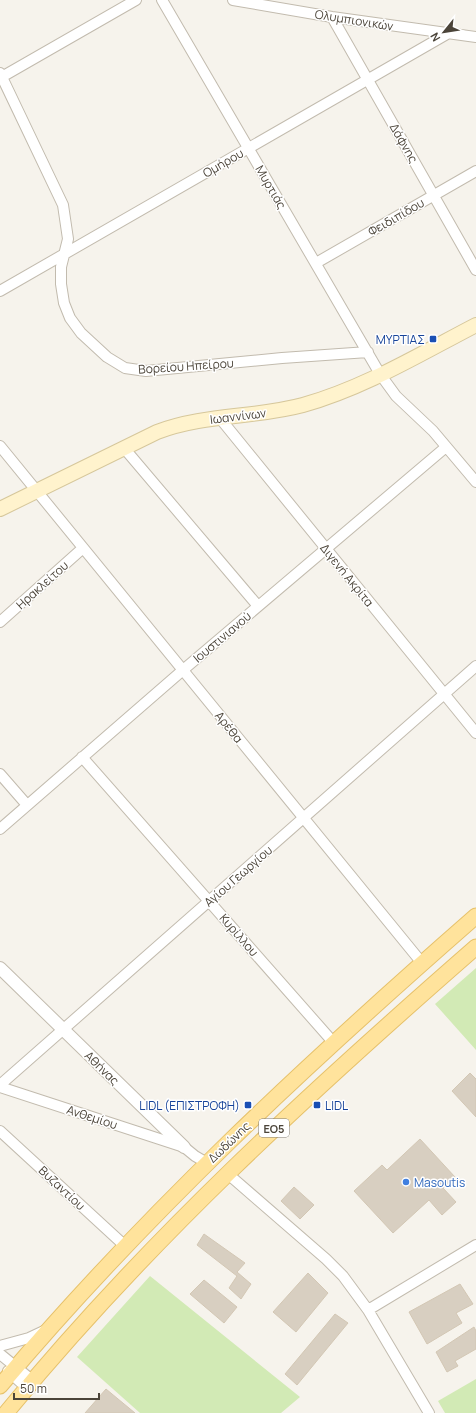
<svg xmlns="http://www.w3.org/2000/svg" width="476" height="1413" font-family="Manrope,sans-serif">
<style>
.green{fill:#d2eab5}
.building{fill:#d8cfc1;stroke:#d3c7b4}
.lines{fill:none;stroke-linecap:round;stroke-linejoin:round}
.minor-casing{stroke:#c2bbae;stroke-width:12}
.tertiary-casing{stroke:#c2bbae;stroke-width:14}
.secondary-casing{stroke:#d6c79b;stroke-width:16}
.primary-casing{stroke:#e6c16a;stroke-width:17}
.minor{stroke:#fff;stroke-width:10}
.tertiary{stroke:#fff;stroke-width:12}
.secondary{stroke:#fff3cd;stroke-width:14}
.primary{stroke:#ffe39c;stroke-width:15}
.transit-dot{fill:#1a4fb4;stroke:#fff;stroke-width:1.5}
.shop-dot{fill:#3f7fe0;stroke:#fff;stroke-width:1.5}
.labels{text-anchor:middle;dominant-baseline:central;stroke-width:3;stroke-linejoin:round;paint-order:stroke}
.shield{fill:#fff;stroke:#817c74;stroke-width:1}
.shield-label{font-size:11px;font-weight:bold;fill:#4b4439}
.street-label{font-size:12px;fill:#4b4439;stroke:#fff}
.transit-label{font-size:12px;fill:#164399;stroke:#fff;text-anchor:end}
.shop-label{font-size:12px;fill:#366cbe;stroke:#fff;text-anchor:start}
</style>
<rect width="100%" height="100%" fill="#f6f3ec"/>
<path class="green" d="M 476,968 L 476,1050 L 435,1004 Z
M 150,1276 L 300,1397 L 281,1413 L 140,1413 L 77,1357 Z
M 476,1379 L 476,1413 L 445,1413 L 438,1401 Z"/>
<path class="building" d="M 470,1073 L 476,1079 L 476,1117 L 452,1091 Z
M 420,1139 L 455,1177 L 443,1188 L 456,1202 L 442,1215 L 429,1200 L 393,1233 L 354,1191 L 382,1165 L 387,1170 Z
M 294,1187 L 314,1205 L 300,1219 L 281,1201 Z
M 204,1234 L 245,1263 L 237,1272 L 251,1284 L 241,1299 L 229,1288 L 237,1276 L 197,1245 Z
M 308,1273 L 328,1293 L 296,1332 L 273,1312 Z
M 204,1280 L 237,1307 L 224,1323 L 190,1294 Z
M 460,1284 L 473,1304 L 456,1313 L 462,1323 L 427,1344 L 409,1312 Z
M 335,1314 L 348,1323 L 297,1385 L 285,1374 Z
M 474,1327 L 476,1331 L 476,1349 L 455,1361 L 458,1366 L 447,1372 L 436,1352 Z
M 106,1389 L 135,1413 L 85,1413 Z"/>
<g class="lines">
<defs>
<path id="minor" d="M 162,0 L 380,374 L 396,396 L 433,431 L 476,482
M 233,0 L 332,17 L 476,37
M 332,17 L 476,270
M 0,73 L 63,205 L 68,239 L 61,267 L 61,284 L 64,303 L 70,318 L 81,333 L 107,357 L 125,368 L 146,371 L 282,358 L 368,352
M 0,78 L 136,0
M 316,263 L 476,171
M 0,291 L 447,34
M 219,417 L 476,733
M 0,446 L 422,963
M 124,448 L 258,606
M 0,622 L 83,548
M 82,757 L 333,1042
M 0,774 L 27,805
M 0,829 L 183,670 L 446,447
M 0,1085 L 476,666
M 0,1087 L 184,1147 L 195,1156 L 207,1163
M 0,1131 L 124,1245
M 228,1174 L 326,1259 L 343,1276 L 368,1310 L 429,1413
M 368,1310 L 476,1245
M 0,1346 L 29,1338 L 46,1330
M 0,1354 L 33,1381
M 8,1371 L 27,1388"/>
<path id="tertiary" d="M 0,968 L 184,1147"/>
<path id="secondary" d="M 0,509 L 157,432 C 204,414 255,418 303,405 C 364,388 420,354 476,325"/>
<path id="primary" d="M 0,1386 C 144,1215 308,1063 476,916
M 6,1413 C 146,1242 310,1092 476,947"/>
</defs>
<use href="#minor" class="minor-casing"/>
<use href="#tertiary" class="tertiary-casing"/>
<use href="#secondary" class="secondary-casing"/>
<use href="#primary" class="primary-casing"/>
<use href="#minor" class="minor"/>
<use href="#tertiary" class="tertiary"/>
<use href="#secondary" class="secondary"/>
<use href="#primary" class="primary"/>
</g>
<g class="transit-dot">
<rect x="429" y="335" width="8" height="8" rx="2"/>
<rect x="244" y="1101" width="8" height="8" rx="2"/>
<rect x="313" y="1101" width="8" height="8" rx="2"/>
</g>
<circle class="shop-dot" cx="406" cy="1182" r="4"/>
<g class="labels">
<rect class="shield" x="259" y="1119" width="30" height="18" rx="3"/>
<g class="shield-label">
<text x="274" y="1128">ΕΟ5</text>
</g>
<g class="street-label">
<text transform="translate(354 20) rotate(9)">Ολυμπιονικών</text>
<text transform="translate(404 143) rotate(60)">Δάφνης</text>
<text transform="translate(223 163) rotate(-30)">Ομήρου</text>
<text transform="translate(271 187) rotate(60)">Μυρτιάς</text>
<text transform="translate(396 217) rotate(-30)">Φειδιπίδου</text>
<text transform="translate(186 366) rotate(-4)">Βορείου Ηπείρου</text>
<text transform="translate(238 416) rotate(-7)">Ιωαννίνων</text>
<text transform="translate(347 575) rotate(51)">Διγενή Ακρίτα</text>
<text transform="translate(42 585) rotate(-42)">Ηρακλείτου</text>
<text transform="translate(222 637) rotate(-40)">Ιουστινιανού</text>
<text transform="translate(229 727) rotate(51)">Αρέθα</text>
<text transform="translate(238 876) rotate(-41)">Αγίου Γεωργίου</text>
<text transform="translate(239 935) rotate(49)">Κυρίλλου</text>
<text transform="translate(102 1068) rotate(44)">Αθήνας</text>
<text transform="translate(92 1117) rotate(18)">Ανθεμίου</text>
<text transform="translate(229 1142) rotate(-44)">Δωδώνης</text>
<text transform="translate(62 1188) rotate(43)">Βυζαντίου</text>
</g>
<g class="transit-label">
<text x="425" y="339">ΜΥΡΤΙΑΣ</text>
<text x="240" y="1105">LIDL (ΕΠΙΣΤΡΟΦΗ)</text>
<text x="325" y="1105" text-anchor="start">LIDL</text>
</g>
<g class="shop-label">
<text x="414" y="1182">Masoutis</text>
</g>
</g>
<g transform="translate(444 32) rotate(240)" stroke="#ffffff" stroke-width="3" paint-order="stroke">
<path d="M0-3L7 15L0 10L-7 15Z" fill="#4b4439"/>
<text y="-6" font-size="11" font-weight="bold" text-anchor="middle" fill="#4b4439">N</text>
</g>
<path d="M14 1393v6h85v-6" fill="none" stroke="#4b4439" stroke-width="2"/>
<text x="20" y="1393" font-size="12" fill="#4b4439" stroke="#ffffff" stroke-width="3" paint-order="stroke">50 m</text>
</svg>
